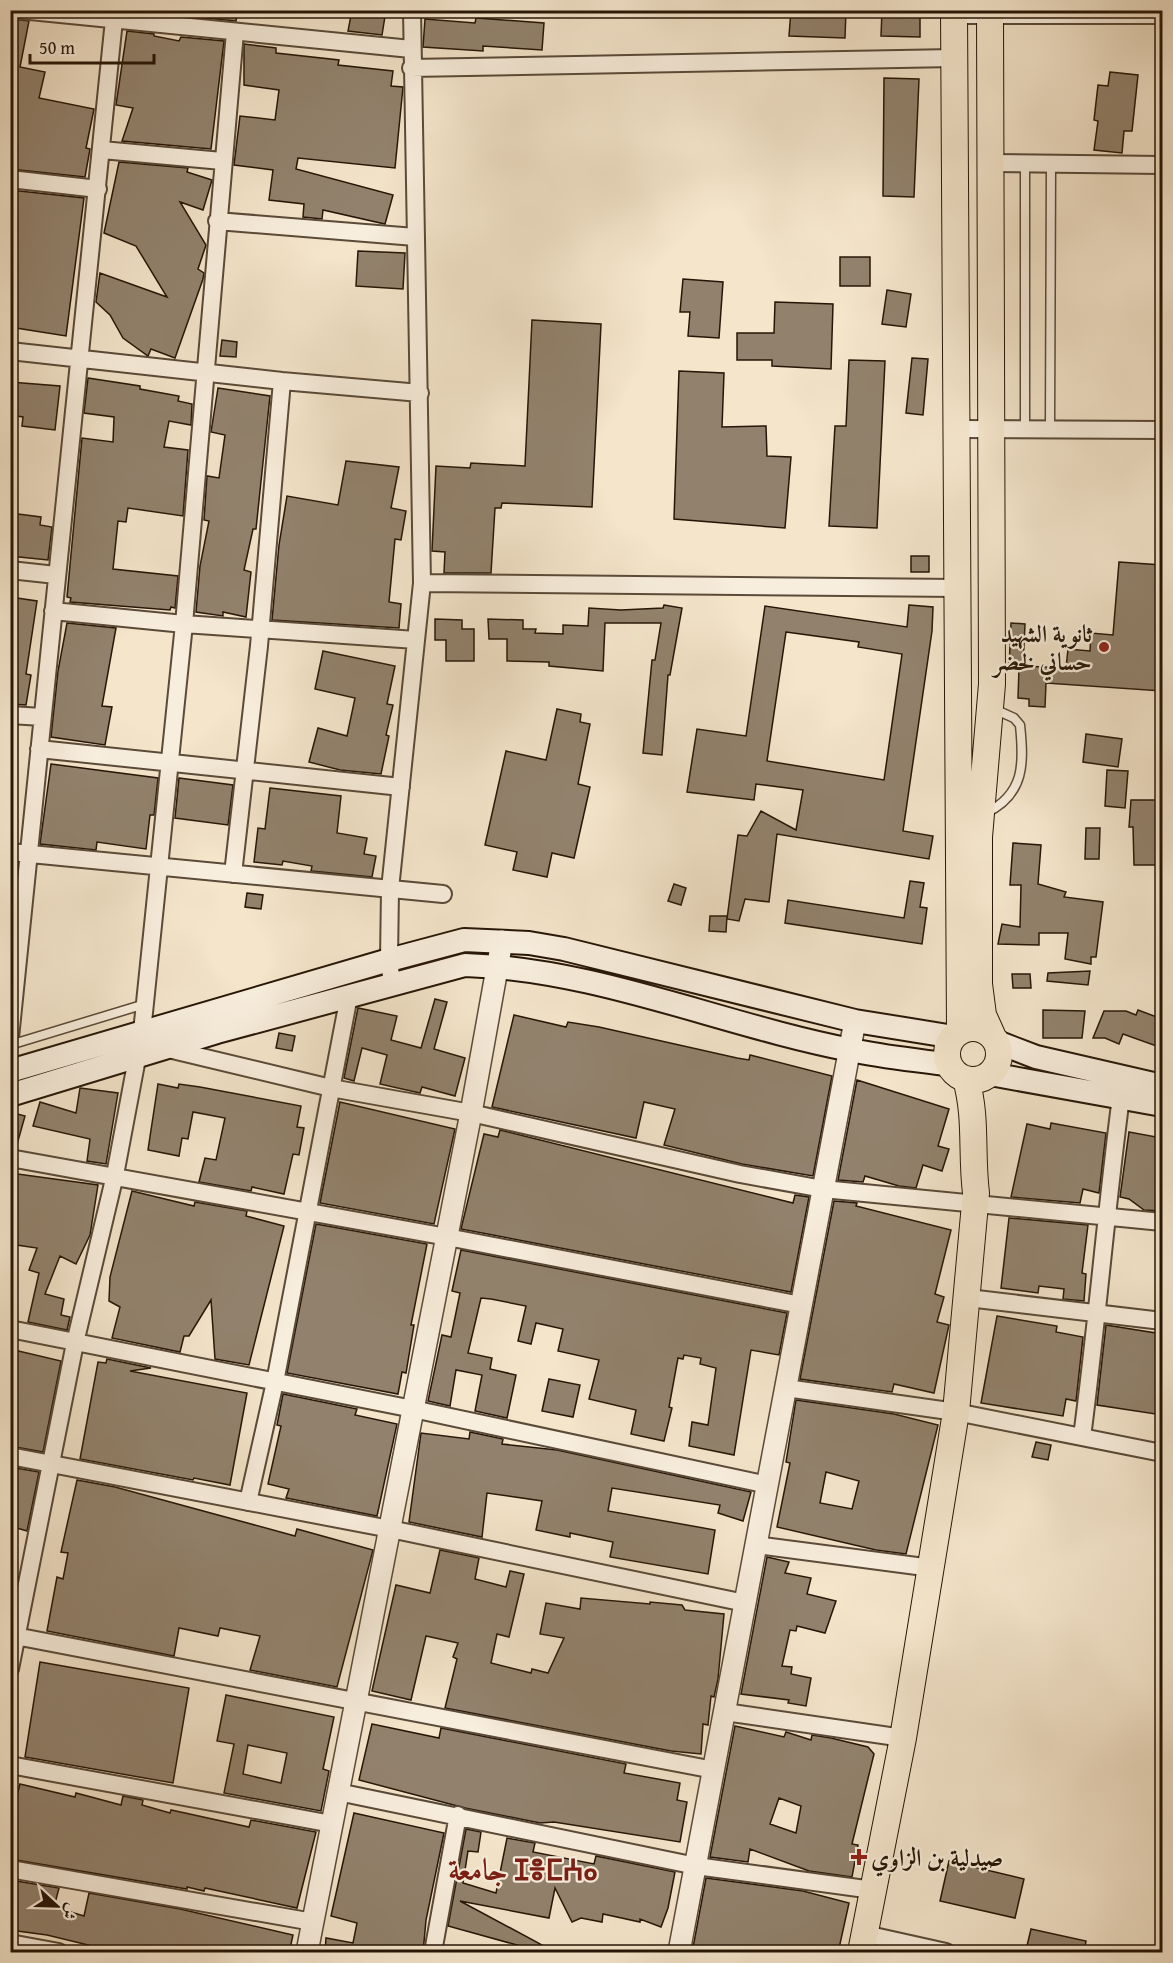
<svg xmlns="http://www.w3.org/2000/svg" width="1173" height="1963" font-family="'Gentium Book Plus',Amiri,'Noto Sans Tifinagh',serif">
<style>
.building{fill:#92826d;stroke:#271607;stroke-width:1.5;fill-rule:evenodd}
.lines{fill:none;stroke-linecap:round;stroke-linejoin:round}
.service-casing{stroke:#5a4a38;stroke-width:11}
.minor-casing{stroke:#5a4a38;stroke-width:20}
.tertiary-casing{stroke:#5a4a38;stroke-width:24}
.secondary-casing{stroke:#271607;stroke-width:26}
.primary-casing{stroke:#271607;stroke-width:28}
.service{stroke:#f8eedd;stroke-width:8}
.minor{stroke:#f8eedd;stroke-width:16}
.tertiary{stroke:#f8eedd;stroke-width:21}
.secondary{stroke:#f8eedd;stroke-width:22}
.primary{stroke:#f4e5cb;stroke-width:26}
.poi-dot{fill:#8f2418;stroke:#f8eedd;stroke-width:2}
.labels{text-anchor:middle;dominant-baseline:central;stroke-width:4.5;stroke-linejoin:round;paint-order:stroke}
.poi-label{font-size:24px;font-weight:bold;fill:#271607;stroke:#f8eedd;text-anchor:end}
.district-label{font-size:30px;font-weight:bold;fill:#7a1f14;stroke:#f8eedd}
</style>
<rect width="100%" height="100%" fill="#f4e5cb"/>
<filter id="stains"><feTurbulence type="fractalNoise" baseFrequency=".00333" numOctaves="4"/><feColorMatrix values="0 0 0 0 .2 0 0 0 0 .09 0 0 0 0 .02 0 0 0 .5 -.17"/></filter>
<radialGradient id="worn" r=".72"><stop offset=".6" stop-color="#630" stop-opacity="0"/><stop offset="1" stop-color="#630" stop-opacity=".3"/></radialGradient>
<path class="building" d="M 185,10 L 238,10 L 236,21 L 184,16 Z
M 352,10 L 386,10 L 382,35 L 348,31 Z
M 791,10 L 846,10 L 845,38 L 789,36 Z
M 882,10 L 905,10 L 905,16 L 920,16 L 920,37 L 881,36 Z
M 10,14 L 14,19 L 29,21 L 20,67 L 45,72 L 39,98 L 94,109 L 86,148 L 90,149 L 85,177 L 10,169 Z
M 476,18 L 544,23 L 542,50 L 483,46 L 483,51 L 423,47 L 425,19 L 475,23 Z
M 127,31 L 154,34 L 154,36 L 179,41 L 181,37 L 224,41 L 211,149 L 122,141 L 133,108 L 116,105 Z
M 244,44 L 276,48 L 276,53 L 339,60 L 338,65 L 393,71 L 391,86 L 403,87 L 395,168 L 298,158 L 296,169 L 393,195 L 385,224 L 323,210 L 322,219 L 303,217 L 304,204 L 269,200 L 273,170 L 234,165 L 240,116 L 275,120 L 279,90 L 244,85 Z
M 1110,72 L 1138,75 L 1132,131 L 1124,131 L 1122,153 L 1094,150 L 1098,121 L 1094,120 L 1098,85 L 1108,86 Z
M 884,78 L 919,79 L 914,197 L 883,196 Z
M 119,162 L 188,168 L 187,172 L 212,180 L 203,210 L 180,202 L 206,245 L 198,269 L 204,273 L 203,279 L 175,358 L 151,349 L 148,356 L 123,338 L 110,315 L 96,302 L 100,273 L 167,297 L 136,246 L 104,233 Z
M 10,190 L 84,198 L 66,336 L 10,327 Z
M 358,251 L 405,253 L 403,289 L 356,286 Z
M 840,257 L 870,257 L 870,286 L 840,286 Z
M 683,279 L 723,282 L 719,338 L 688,336 L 690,312 L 680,312 Z
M 887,290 L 911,294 L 906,327 L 882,324 Z
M 775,302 L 833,304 L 831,369 L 772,366 L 772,360 L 737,360 L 737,333 L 774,333 Z
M 532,320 L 601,324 L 592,507 L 502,503 L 501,508 L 495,508 L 491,573 L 444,573 L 445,552 L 432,551 L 436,466 L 470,468 L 471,463 L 525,466 Z
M 222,340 L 237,342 L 236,357 L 220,356 Z
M 912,358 L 928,359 L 923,415 L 906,413 Z
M 849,360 L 885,361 L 877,528 L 829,526 L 835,426 L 846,426 Z
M 679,371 L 724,373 L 722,427 L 766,426 L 767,456 L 791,457 L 785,528 L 674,519 Z
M 88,378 L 140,386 L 140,389 L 179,396 L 178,401 L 192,404 L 191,425 L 169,421 L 164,447 L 188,450 L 183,516 L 128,508 L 126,522 L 118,521 L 113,569 L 178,576 L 175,608 L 171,607 L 170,610 L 70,602 L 71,598 L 67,597 L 82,438 L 113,442 L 114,417 L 84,413 Z
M 10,382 L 60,386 L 55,430 L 22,426 L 23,417 L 10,415 Z
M 218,388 L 270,396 L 256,529 L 253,529 L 244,570 L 251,572 L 246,617 L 223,612 L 223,616 L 196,612 L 200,566 L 209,521 L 204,520 L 207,476 L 219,478 L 225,435 L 211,432 Z
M 346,461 L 399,467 L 391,508 L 406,511 L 401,540 L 395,539 L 389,602 L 401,604 L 399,628 L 272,620 L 279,545 L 287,496 L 338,505 Z
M 10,513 L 41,517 L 40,525 L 52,527 L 48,560 L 10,556 Z
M 911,556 L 929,556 L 929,572 L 911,572 Z
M 1119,562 L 1162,565 L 1162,691 L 1046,683 L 1045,707 L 1029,706 L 1029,699 L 1018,698 L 1019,668 L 1009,668 L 1011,623 L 1025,624 L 1023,666 L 1066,668 L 1068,649 L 1090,651 L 1091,633 L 1113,635 Z
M 10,597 L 37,601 L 26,674 L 31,675 L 26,705 L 10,704 Z
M 664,605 L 682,608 L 670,675 L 668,675 L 662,755 L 643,753 L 652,660 L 655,660 L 661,623 L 605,623 L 603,671 L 549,666 L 549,662 L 507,661 L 507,639 L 489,639 L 488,619 L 523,620 L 523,629 L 536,629 L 535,633 L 563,634 L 563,625 L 588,626 L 589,608 L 621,610 L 663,608 Z
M 909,605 L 933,607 L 932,631 L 903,831 L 933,836 L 929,859 L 777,834 L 769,902 L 745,899 L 739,921 L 727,919 L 738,835 L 747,836 L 761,811 L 796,830 L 803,790 L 756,784 L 754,800 L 687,792 L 697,729 L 746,736 L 765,606 L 907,627 ZM 786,632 L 859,642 L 858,647 L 902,654 L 884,780 L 767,761 Z
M 435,619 L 462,620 L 462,629 L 474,629 L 474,661 L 446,661 L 446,640 L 435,640 Z
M 67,623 L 116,628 L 102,706 L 112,707 L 105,745 L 51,737 L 58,671 Z
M 323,651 L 395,666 L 387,704 L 393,705 L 386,735 L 389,736 L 381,774 L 340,770 L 309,762 L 318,728 L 347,736 L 355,698 L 315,689 Z
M 557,709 L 581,714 L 580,722 L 590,724 L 578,784 L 590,787 L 574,858 L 552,853 L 547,877 L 513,870 L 517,852 L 485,845 L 506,751 L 546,760 Z
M 1086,734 L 1122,739 L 1118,767 L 1083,762 Z
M 51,764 L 158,778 L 154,815 L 150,815 L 146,849 L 97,842 L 96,850 L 40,844 Z
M 1107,770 L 1128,771 L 1125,808 L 1105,806 Z
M 179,778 L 233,785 L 228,825 L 175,818 Z
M 270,788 L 341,796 L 337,833 L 367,838 L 364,854 L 376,856 L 372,877 L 311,871 L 312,866 L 283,861 L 282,865 L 254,862 L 258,828 L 265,829 Z
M 1131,800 L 1162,800 L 1162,865 L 1134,865 L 1133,827 L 1129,827 Z
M 1086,828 L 1100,828 L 1099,859 L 1085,859 Z
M 1013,843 L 1041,845 L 1038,884 L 1066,892 L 1064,897 L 1103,902 L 1096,957 L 1091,957 L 1091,964 L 1065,959 L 1068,933 L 1039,933 L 1039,945 L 998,944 L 1002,924 L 1020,927 L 1021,885 L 1010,885 Z
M 910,881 L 924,883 L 920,907 L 927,908 L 922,944 L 785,923 L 788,900 L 904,918 Z
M 674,884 L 686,888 L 681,905 L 668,901 Z
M 247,893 L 263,895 L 261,909 L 245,907 Z
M 710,916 L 727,916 L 726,932 L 709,931 Z
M 1090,971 L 1088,985 L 1047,981 L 1048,973 Z
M 1012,974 L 1030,974 L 1031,988 L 1013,988 Z
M 435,999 L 447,1002 L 434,1049 L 465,1058 L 455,1096 L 422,1087 L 420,1093 L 380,1084 L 387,1055 L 362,1048 L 354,1081 L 344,1078 L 358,1008 L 397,1016 L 391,1040 L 421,1048 Z
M 1043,1010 L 1085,1011 L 1082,1038 L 1043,1038 Z
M 1138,1010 L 1162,1019 L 1162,1048 L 1123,1034 L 1119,1044 L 1105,1038 L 1093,1038 L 1104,1011 L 1126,1011 L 1136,1015 Z
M 514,1015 L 566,1027 L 568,1022 L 599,1027 L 737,1058 L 749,1060 L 750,1055 L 832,1076 L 813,1176 L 742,1164 L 664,1145 L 675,1109 L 644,1102 L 636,1138 L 492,1107 Z
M 279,1033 L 295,1036 L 292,1051 L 276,1048 Z
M 857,1080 L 949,1109 L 938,1146 L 949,1149 L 942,1171 L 923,1165 L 916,1188 L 899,1186 L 865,1176 L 863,1182 L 838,1180 Z
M 158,1084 L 178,1088 L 179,1084 L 200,1087 L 301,1106 L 297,1127 L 304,1128 L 299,1155 L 293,1154 L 284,1194 L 252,1187 L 251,1191 L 199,1182 L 205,1158 L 216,1160 L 225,1118 L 193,1112 L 188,1139 L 182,1138 L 179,1156 L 148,1150 Z
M 80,1088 L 118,1093 L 106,1164 L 87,1161 L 90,1139 L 33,1126 L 40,1102 L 76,1113 Z
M 340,1102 L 455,1129 L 434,1224 L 320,1203 Z
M 10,1112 L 25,1116 L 16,1148 L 10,1148 Z
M 1051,1123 L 1106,1133 L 1099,1193 L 1083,1189 L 1080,1203 L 1011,1197 L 1027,1124 L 1050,1129 Z
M 500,1130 L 793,1203 L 795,1195 L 809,1197 L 791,1292 L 461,1229 L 484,1134 L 498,1137 Z
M 1129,1132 L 1162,1138 L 1161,1211 L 1144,1210 L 1129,1199 L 1120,1197 Z
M 10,1173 L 98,1185 L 90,1235 L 76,1264 L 60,1256 L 45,1294 L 64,1299 L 61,1315 L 70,1317 L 67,1330 L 28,1322 L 39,1273 L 29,1270 L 37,1248 L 10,1244 Z
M 132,1191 L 194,1206 L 195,1202 L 247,1211 L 246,1216 L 284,1226 L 249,1365 L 215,1359 L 211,1300 L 189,1336 L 184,1336 L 180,1352 L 112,1338 L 120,1307 L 109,1301 L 110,1277 Z
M 834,1201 L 857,1203 L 856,1206 L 951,1230 L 935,1294 L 944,1297 L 937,1322 L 949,1325 L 934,1393 L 894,1384 L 892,1392 L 800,1379 Z
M 1009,1218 L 1088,1225 L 1082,1273 L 1086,1274 L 1084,1301 L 1063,1299 L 1064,1289 L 1039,1286 L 1038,1293 L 1001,1288 Z
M 316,1224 L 427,1244 L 411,1325 L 414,1325 L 406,1373 L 402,1372 L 398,1394 L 287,1373 Z
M 461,1250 L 787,1313 L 779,1355 L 751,1350 L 734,1455 L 689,1446 L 692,1422 L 708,1425 L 716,1368 L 700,1364 L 701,1358 L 684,1355 L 683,1359 L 678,1358 L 669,1407 L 672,1408 L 664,1441 L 631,1434 L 636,1410 L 589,1399 L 599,1360 L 558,1351 L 563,1329 L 536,1323 L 531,1344 L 518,1341 L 526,1306 L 491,1299 L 481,1298 L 468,1353 L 492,1358 L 490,1369 L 516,1375 L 507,1418 L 475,1411 L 482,1375 L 456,1370 L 450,1406 L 428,1401 L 442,1335 L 451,1337 L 460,1293 L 452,1291 Z
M 997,1316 L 1057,1326 L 1056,1332 L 1083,1337 L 1076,1401 L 1066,1399 L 1063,1416 L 981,1403 Z
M 1106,1325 L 1162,1334 L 1162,1415 L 1097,1405 Z
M 10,1349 L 61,1361 L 43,1452 L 10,1446 Z
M 107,1359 L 151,1368 L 130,1371 L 247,1393 L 230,1485 L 194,1478 L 193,1480 L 80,1459 L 98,1362 L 106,1363 Z
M 549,1379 L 580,1385 L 573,1417 L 542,1411 Z
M 283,1394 L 357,1409 L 355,1415 L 397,1424 L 377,1516 L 286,1498 L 289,1489 L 268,1484 L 281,1426 L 277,1425 Z
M 796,1400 L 894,1414 L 938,1425 L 906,1554 L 876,1550 L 777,1527 L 790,1463 L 786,1462 ZM 826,1472 L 859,1481 L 852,1509 L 820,1503 Z
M 470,1432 L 503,1439 L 502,1444 L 557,1450 L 751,1492 L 743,1521 L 718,1513 L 720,1505 L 612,1488 L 608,1511 L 715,1530 L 708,1574 L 610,1557 L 613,1542 L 570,1533 L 570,1537 L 536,1530 L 542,1501 L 487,1493 L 482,1537 L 409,1522 L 421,1433 L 469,1439 Z
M 1036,1442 L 1051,1445 L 1048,1460 L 1032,1457 Z
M 10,1467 L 39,1472 L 27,1531 L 10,1526 Z
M 77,1480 L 115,1487 L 295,1536 L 297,1529 L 373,1550 L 337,1687 L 250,1670 L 260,1636 L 220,1628 L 218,1636 L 179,1628 L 174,1656 L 47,1631 L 57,1577 L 63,1579 L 68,1553 L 61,1552 Z
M 440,1550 L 479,1558 L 475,1579 L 506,1587 L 510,1571 L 524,1574 L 509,1637 L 497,1634 L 491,1663 L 531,1673 L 532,1669 L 548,1673 L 564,1638 L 540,1634 L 546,1603 L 580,1609 L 581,1598 L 650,1604 L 650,1602 L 682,1605 L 685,1610 L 724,1614 L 718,1679 L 714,1697 L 711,1696 L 708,1725 L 703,1724 L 701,1754 L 671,1751 L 445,1708 L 457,1659 L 453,1657 L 458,1643 L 426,1636 L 411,1700 L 372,1691 L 396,1585 L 430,1593 Z
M 767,1557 L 789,1562 L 785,1573 L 811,1578 L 807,1594 L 836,1601 L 825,1633 L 797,1626 L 796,1631 L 790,1630 L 782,1666 L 792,1667 L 791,1674 L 811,1678 L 806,1706 L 788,1703 L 789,1700 L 741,1694 Z
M 40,1662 L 189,1688 L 173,1783 L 25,1757 Z
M 226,1695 L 334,1717 L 323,1769 L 329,1771 L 321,1811 L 224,1793 L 234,1744 L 217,1741 ZM 248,1745 L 287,1753 L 281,1783 L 243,1774 Z
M 372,1724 L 439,1738 L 441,1728 L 626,1764 L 624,1773 L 680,1783 L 677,1800 L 687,1802 L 680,1842 L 554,1822 L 540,1823 L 465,1808 L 359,1780 Z
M 735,1726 L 784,1737 L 786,1732 L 811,1740 L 812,1735 L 831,1738 L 868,1747 L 874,1754 L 852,1844 L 858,1845 L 852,1877 L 809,1871 L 750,1849 L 748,1862 L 710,1857 ZM 779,1798 L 801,1806 L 796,1833 L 770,1824 Z
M 20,1784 L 75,1797 L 76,1793 L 121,1805 L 123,1796 L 143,1800 L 142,1805 L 170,1813 L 171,1810 L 249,1827 L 251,1820 L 316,1832 L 297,1908 L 205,1888 L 204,1891 L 187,1887 L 187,1889 L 10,1859 L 10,1823 Z
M 354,1813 L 444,1833 L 426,1920 L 423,1953 L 325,1953 L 326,1938 L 353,1943 L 357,1923 L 331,1916 Z
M 466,1829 L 481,1832 L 478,1852 L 468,1851 L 463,1883 L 496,1893 L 507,1838 L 535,1843 L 533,1852 L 594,1864 L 596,1856 L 675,1872 L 668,1908 L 661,1927 L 640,1919 L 640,1922 L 603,1914 L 602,1922 L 581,1918 L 572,1922 L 555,1888 L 549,1918 L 460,1901 L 544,1946 L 542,1952 L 448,1926 Z
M 949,1861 L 1024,1879 L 1015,1918 L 940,1901 Z
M 706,1878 L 803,1891 L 849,1903 L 838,1953 L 805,1953 L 787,1948 L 785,1953 L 692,1953 Z
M 10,1880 L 59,1888 L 54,1907 L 84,1916 L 89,1893 L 180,1909 L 293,1935 L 289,1953 L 121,1953 L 47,1935 L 10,1930 Z
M 1031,1929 L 1086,1941 L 1084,1953 L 1026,1950 Z"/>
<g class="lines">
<defs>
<path id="service" d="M 1025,429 L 1025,163
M 1050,429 L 1051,164
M 986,813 C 1025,794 1024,763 1020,725 L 1014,718 L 994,709
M 10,1045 L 145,1004"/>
<path id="minor" d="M 20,10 L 411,49
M 954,15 L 1162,15
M 411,68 L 954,58
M 102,150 L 222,161
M 991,163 L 1162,165
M 10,179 L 98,189
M 217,221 L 415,237
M 10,351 L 282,381 L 420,393
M 958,429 L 1162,430
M 10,570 L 56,575
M 422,583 L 959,588
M 53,611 L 184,624 L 416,640
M 10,715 L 42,717
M 39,749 L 401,787
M 10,852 L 443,894
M 233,874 L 259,646 L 282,381
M 392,984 L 389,960 L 390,889 L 422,583 L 412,10
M 10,1038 L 115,10
M 164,1048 L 331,1088 L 471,1113 L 740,1174 L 823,1189 L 1162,1222
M 10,1158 L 447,1237 L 801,1305
M 968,1298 L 1162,1321
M 10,1329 L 413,1409 L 768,1485
M 786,1388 L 956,1412 L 1162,1453
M 1082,1437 C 1097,1324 1106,1210 1121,1097
M 10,1456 L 390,1529 L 745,1603
M 248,1502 L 275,1382 L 349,996
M 756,1545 L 932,1568
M 10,1635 L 714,1770
M 10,1669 L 75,1343 L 115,1175 L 142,1032 L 184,624 L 235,32
M 725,1712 L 903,1738
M 10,1765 L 332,1824
M 338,1792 L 696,1866 L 873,1890
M 10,1869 L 313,1922
M 865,1934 L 946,1952
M 10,1943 L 59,1952
M 433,1952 L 458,1815"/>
<path id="tertiary" d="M 307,1952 L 471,1113 L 502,941
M 679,1952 L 855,1021"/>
<path id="secondary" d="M 997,1042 L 1036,1057 L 1162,1086
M 10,1071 L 389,960 L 464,940 L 529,943 L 564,949 L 855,1021 L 954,1037
M 990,1074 L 1162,1105
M 10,1095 L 217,1032 L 465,965 C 597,969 722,1025 851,1050 C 883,1057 917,1060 950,1065"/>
<path id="primary" d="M 954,10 L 960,1031
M 990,10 L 992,684 L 979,837 L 979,984 L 983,1015 L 992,1035
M947 1054a26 26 0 1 1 52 0a26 26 0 1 1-52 0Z
M 861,1952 L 903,1738 L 956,1412 L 976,1193 C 971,1153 977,1118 966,1079"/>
</defs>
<use href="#service" class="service-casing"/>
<use href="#minor" class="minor-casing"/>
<use href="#tertiary" class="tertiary-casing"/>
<use href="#secondary" class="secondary-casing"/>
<use href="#primary" class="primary-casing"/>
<use href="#service" class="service"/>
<use href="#minor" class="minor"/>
<use href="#tertiary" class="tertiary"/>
<use href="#secondary" class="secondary"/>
<use href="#primary" class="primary"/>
</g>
<g class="poi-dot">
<circle cx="1104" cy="647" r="6"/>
<path d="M856 1848h6v6h6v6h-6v6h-6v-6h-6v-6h6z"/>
</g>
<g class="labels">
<g class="poi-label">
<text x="1092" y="633">ثانوية الشهيد<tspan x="1092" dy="28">حساني لخضر</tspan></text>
<text x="871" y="1857" text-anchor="start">صيدلية بن الزاوي</text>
</g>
<g class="district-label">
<text x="523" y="1869">جامعة ⵊⴻⵎⵄⴰ</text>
</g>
</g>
<rect width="1173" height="1963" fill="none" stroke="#f4e5cb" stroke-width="36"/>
<rect x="12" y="12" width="1149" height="1939" fill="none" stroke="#271607" stroke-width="3"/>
<rect x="18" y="18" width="1137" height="1927" fill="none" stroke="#271607" stroke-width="1.5"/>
<g transform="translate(57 1906) rotate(112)" stroke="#f8eedd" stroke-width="4.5" paint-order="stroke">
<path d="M0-4.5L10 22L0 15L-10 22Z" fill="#271607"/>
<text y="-9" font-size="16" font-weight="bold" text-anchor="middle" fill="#271607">ش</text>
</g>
<path d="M30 54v9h124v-9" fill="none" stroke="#271607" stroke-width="3"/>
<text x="39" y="54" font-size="18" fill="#271607" stroke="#f8eedd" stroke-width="4.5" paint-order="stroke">50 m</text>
<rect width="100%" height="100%" filter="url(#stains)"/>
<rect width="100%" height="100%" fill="url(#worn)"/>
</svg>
